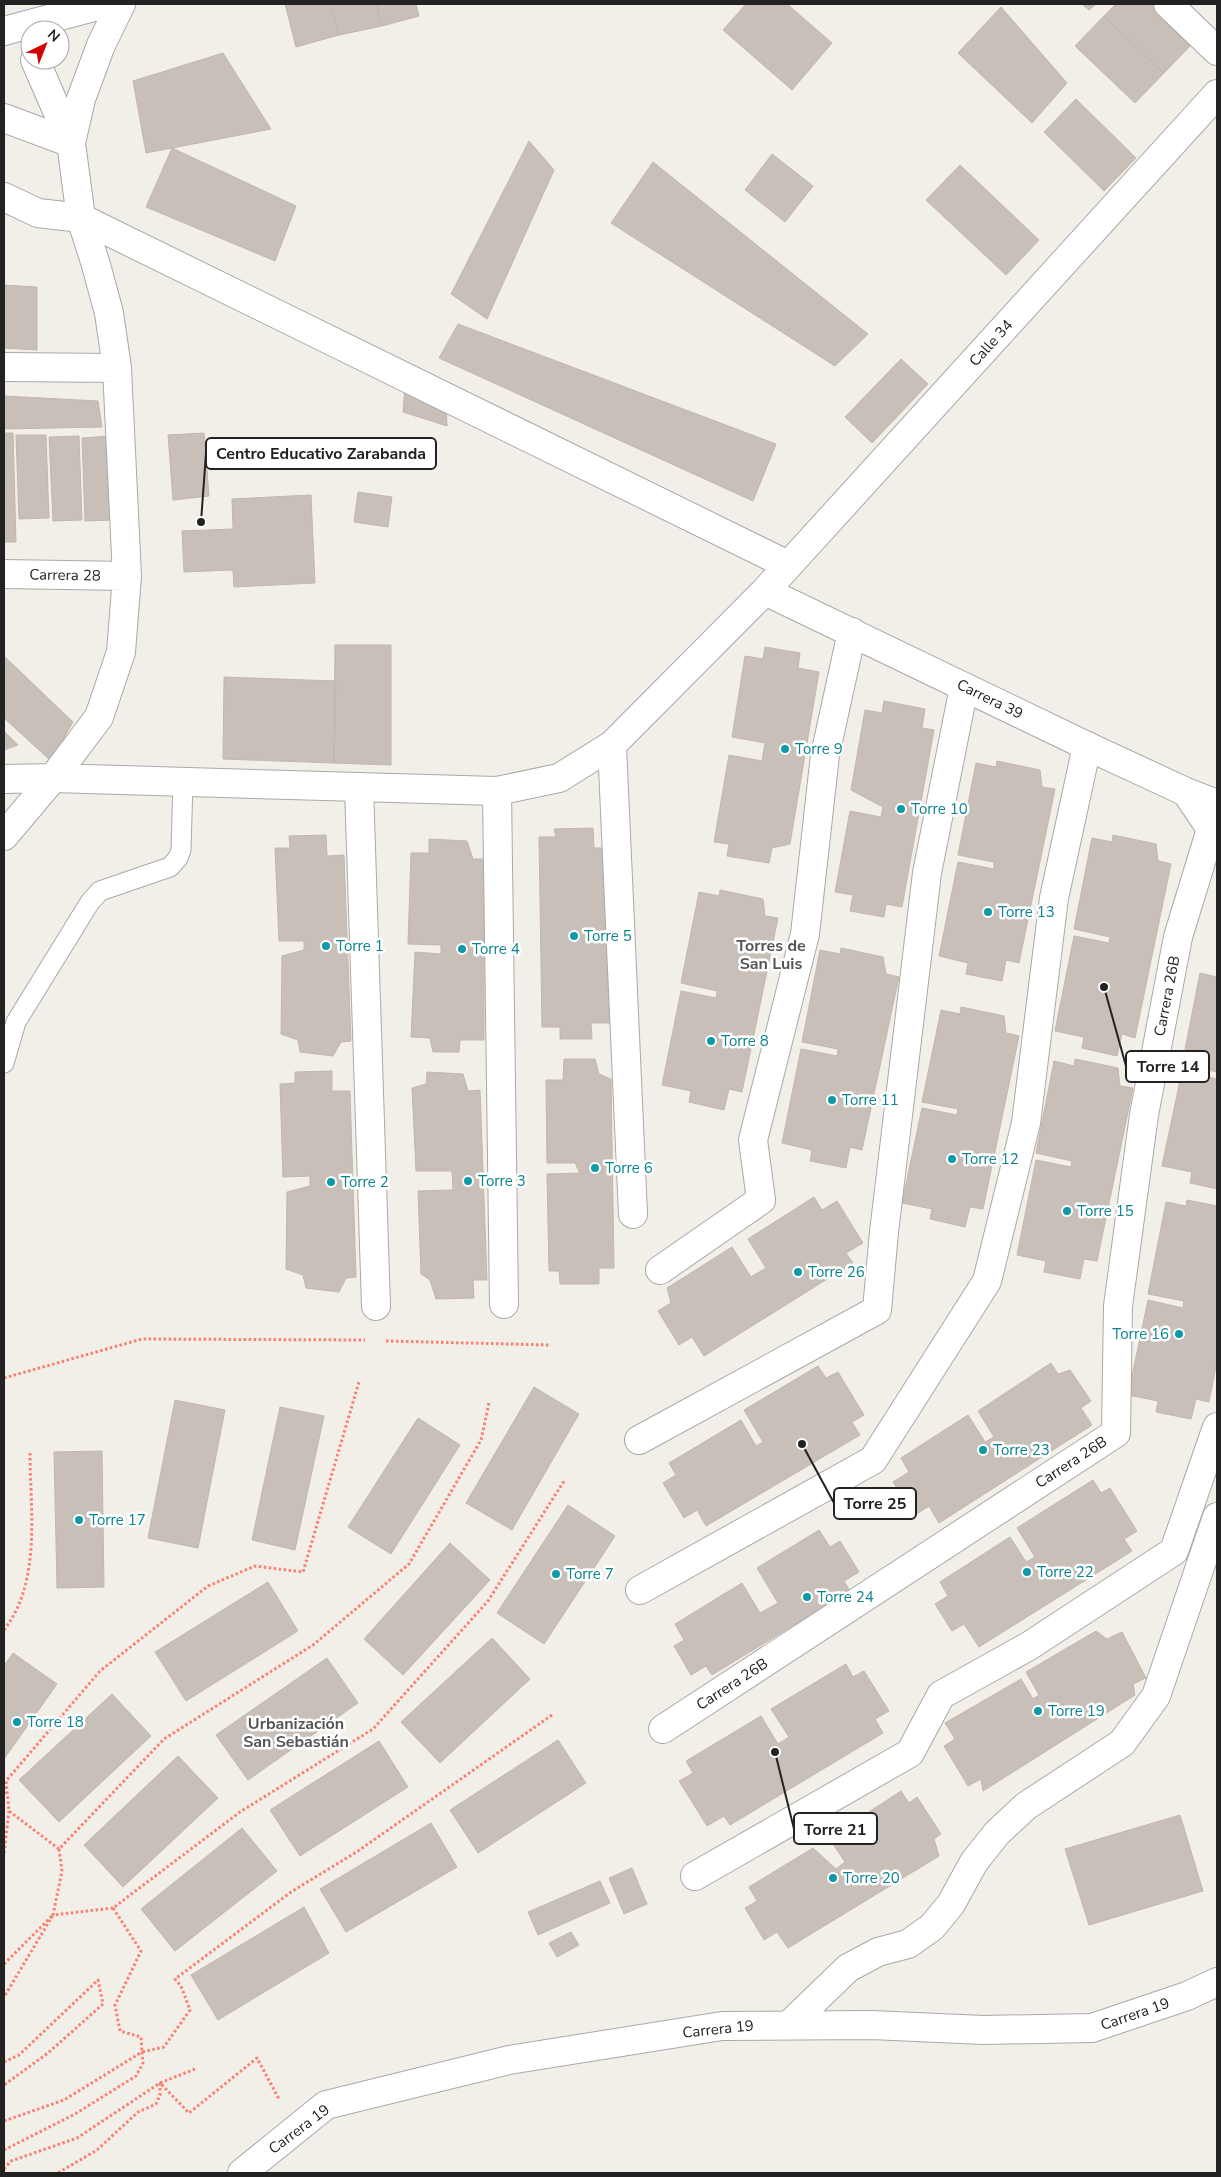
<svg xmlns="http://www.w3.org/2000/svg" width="1221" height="2177" font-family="'Nunito Sans',sans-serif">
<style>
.building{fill:#c7bfb8;stroke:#c4b6ab}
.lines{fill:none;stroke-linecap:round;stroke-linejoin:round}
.service-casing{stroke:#a9a9a9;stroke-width:21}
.pedestrian-casing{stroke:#a9a9a9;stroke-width:30}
.minor-casing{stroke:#a9a9a9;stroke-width:30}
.tertiary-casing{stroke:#a9a9a9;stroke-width:30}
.path{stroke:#fa8072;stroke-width:3;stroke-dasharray:2.5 2.5;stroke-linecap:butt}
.service{stroke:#fff;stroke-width:19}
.pedestrian{stroke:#fff;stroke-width:28}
.minor{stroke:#fff;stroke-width:28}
.tertiary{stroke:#fff;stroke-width:28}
.culture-dot{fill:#0f9aa8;stroke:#fff;stroke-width:2}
.labels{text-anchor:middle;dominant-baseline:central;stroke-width:5;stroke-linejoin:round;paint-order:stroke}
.street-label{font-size:15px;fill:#222;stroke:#fff}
.culture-label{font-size:15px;fill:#0d838f;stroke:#fff;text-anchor:start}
.neighbourhood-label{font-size:16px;font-weight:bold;fill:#555;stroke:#fff}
.leader{fill:none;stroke:#222;stroke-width:2}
.callout-dot{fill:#222;stroke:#fff;stroke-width:2}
.callout{fill:#fff;stroke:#222;stroke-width:2}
.callout-label{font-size:16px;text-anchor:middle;font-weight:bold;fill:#222}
</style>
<rect width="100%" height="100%" fill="#f2efe9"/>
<path class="building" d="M 285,4 L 330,4 L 339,35 L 296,47 Z
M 330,4 L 376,4 L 382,26 L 339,35 Z
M 376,4 L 416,4 L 419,16 L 382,26 Z
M 746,4 L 787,4 L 832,43 L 792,90 L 723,30 Z
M 1082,4 L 1096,4 L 1089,10 Z
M 1116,4 L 1151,4 L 1193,43 L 1164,73 L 1104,16 Z
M 1001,7 L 1067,83 L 1032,123 L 958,53 Z
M 1104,16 L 1164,73 L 1135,103 L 1075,46 Z
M 223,53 L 271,129 L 146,153 L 133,81 Z
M 1076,99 L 1136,158 L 1104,191 L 1044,132 Z
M 529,141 L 554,170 L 487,319 L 451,294 Z
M 172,148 L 296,206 L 275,261 L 146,207 Z
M 772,154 L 813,186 L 785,222 L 745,190 Z
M 653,162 L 868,334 L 835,366 L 611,223 Z
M 960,165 L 1039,240 L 1006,275 L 926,200 Z
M 4,285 L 37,287 L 37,350 L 4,348 Z
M 458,324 L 776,444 L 753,501 L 439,358 Z
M 901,359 L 928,384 L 872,443 L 845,417 Z
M 405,387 L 446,404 L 447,426 L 403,412 Z
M 4,396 L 98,401 L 102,427 L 4,429 Z
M 4,433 L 13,433 L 16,542 L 4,542 Z
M 204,433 L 209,496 L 173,500 L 168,435 Z
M 16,435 L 46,435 L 49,518 L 19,519 Z
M 79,436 L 82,520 L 53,521 L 49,437 Z
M 111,436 L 115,520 L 85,521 L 82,438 Z
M 358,492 L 392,497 L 388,527 L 354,522 Z
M 311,495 L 315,583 L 234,587 L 233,570 L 184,572 L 182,531 L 233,529 L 232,499 Z
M 335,645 L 391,645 L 391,765 L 334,763 Z
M 765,647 L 800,653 L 798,668 L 819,672 L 790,844 L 772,848 L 769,863 L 727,856 L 729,844 L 714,842 L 729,755 L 762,761 L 765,743 L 732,737 L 745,656 L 763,659 Z
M 4,656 L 73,722 L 51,761 L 4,718 Z
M 224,677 L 336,681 L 334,763 L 223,759 Z
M 884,701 L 925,709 L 922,728 L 934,730 L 902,907 L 886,904 L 884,917 L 850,911 L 853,895 L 835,892 L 850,811 L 881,817 L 883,807 L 851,790 L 865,710 L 882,713 Z
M 4,731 L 18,745 L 4,750 Z
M 997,761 L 1040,770 L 1042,787 L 1055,789 L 1019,963 L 1006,960 L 1002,981 L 966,974 L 968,963 L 939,956 L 958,862 L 994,869 L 994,862 L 958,855 L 976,763 L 996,767 Z
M 593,828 L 594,848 L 606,848 L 610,1023 L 591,1023 L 592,1039 L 560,1039 L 560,1027 L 542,1027 L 539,837 L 556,837 L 554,829 Z
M 326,835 L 327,856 L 344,855 L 351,1041 L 341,1042 L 333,1056 L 300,1052 L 298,1040 L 281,1034 L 282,956 L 304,950 L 304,941 L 279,941 L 275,848 L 290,848 L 289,836 Z
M 1113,835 L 1156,844 L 1158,861 L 1171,864 L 1135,1038 L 1122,1034 L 1117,1056 L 1082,1048 L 1084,1037 L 1055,1031 L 1074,936 L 1109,943 L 1110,937 L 1074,929 L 1092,838 L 1112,842 Z
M 429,839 L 467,841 L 473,859 L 484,859 L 484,1040 L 460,1040 L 459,1052 L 433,1052 L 430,1038 L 411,1037 L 415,952 L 441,954 L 441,945 L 408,944 L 411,853 L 429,853 Z
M 720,890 L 763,899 L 765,916 L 778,918 L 742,1092 L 729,1089 L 724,1110 L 689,1102 L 691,1091 L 662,1085 L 681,991 L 716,998 L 717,991 L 681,983 L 699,892 L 719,896 Z
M 841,948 L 883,957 L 886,974 L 899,977 L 862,1150 L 850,1147 L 846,1168 L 810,1161 L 812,1150 L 782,1143 L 801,1049 L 837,1056 L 838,1049 L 802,1042 L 820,950 L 840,954 Z
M 1200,973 L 1217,977 L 1217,1072 L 1182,1065 Z
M 961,1007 L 1004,1016 L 1006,1033 L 1019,1036 L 983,1209 L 970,1207 L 965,1227 L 930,1219 L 932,1209 L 902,1203 L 922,1108 L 957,1115 L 958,1109 L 922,1102 L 941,1010 L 960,1014 Z
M 564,1059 L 595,1059 L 599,1074 L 611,1079 L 614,1268 L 599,1268 L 599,1284 L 560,1284 L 559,1271 L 549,1271 L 547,1174 L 580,1173 L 575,1163 L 547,1163 L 546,1080 L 563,1080 Z
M 1075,1059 L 1118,1068 L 1120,1086 L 1133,1088 L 1097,1261 L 1084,1259 L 1080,1279 L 1044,1272 L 1046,1261 L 1017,1255 L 1036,1160 L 1071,1167 L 1072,1161 L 1036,1153 L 1054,1061 L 1074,1066 Z
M 332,1071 L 332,1091 L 350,1091 L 356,1277 L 346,1278 L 339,1292 L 306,1288 L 303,1275 L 286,1269 L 287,1192 L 310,1186 L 310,1176 L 283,1177 L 280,1084 L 295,1083 L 295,1072 Z
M 1182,1071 L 1217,1079 L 1217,1076 L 1217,1189 L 1190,1183 L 1192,1172 L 1162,1166 Z
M 427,1072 L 463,1074 L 468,1091 L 480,1090 L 487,1280 L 473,1280 L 474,1298 L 436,1299 L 430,1280 L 421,1274 L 418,1191 L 453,1190 L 452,1171 L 416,1171 L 412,1088 L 426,1084 Z
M 814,1197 L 822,1210 L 837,1201 L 863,1243 L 846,1253 L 853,1263 L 704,1356 L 692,1337 L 679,1345 L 658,1311 L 671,1303 L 667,1288 L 732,1247 L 751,1277 L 766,1268 L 748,1239 Z
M 1187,1200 L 1217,1206 L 1217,1361 L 1209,1402 L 1196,1399 L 1191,1419 L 1156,1412 L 1158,1401 L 1128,1395 L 1148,1300 L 1183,1308 L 1184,1301 L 1148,1294 L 1166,1202 L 1186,1206 Z
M 1051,1363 L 1058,1374 L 1070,1370 L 1091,1401 L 1081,1408 L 1092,1425 L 939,1523 L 929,1506 L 915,1515 L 893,1482 L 909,1472 L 901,1458 L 968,1415 L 985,1442 L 994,1437 L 978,1411 Z
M 818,1366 L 826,1378 L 838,1372 L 864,1415 L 852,1422 L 860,1435 L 706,1526 L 697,1510 L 684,1518 L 663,1483 L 676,1475 L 669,1463 L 741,1420 L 756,1446 L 763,1442 L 744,1410 Z
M 534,1387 L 579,1414 L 512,1530 L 466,1503 Z
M 175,1400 L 225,1410 L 198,1548 L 148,1538 Z
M 280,1407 L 324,1416 L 295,1550 L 252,1540 Z
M 418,1418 L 460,1445 L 391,1554 L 348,1527 Z
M 102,1451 L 104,1587 L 57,1588 L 54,1452 Z
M 1093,1480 L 1101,1493 L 1110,1488 L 1137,1531 L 1124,1539 L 1132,1551 L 979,1647 L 964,1624 L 952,1631 L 935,1604 L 948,1596 L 940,1582 L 1010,1537 L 1026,1562 L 1035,1557 L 1017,1528 Z
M 568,1505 L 615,1536 L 544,1644 L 497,1613 Z
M 819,1530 L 830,1547 L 840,1541 L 859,1572 L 844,1581 L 850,1591 L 712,1675 L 706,1666 L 691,1675 L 674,1646 L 684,1640 L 675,1624 L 742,1583 L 760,1613 L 778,1603 L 757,1568 Z
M 450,1543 L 490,1580 L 403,1675 L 364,1639 Z
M 268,1582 L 298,1631 L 186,1701 L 155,1652 Z
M 1096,1631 L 1107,1639 L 1122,1632 L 1146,1678 L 1133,1684 L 1135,1695 L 983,1791 L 981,1779 L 968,1786 L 944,1746 L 955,1739 L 945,1723 L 1021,1679 L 1033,1699 L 1039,1695 L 1026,1672 Z
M 492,1638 L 530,1679 L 440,1763 L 401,1722 Z
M 13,1653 L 57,1684 L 4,1759 L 4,1666 Z
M 327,1658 L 358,1703 L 248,1780 L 216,1735 Z
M 846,1664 L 853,1677 L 864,1671 L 889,1711 L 875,1719 L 883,1733 L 730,1825 L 724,1816 L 707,1826 L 679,1781 L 693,1773 L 686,1761 L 761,1716 L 778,1744 L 789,1737 L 771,1709 Z
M 112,1694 L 151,1736 L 59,1822 L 19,1780 Z
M 558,1740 L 586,1783 L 478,1853 L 450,1810 Z
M 379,1741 L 408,1787 L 300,1856 L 270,1810 Z
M 178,1756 L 218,1798 L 123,1887 L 84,1845 Z
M 901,1791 L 909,1803 L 917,1797 L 941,1834 L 934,1839 L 939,1856 L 788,1948 L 777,1932 L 764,1940 L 745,1908 L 757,1901 L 749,1887 L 813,1848 L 836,1869 L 845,1862 L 829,1838 Z
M 1180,1815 L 1203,1891 L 1089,1925 L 1065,1849 Z
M 431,1823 L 457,1867 L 346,1932 L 320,1889 Z
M 242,1828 L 277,1871 L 175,1951 L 141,1909 Z
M 632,1868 L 647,1904 L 624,1914 L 609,1878 Z
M 600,1881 L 610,1903 L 538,1935 L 528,1912 Z
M 304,1907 L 329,1953 L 218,2020 L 191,1975 Z
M 571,1932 L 579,1945 L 557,1957 L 549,1943 Z"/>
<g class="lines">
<defs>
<path id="service" d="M 4,1063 L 16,1022 L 90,902 L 100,891 L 170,867 L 178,858 L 181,850 L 183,782"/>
<path id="pedestrian" d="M 612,745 L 633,1214
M 359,787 L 376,1306
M 497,791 L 504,1304
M 660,1270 L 761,1200 L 753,1140 L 805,934 L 825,755 L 852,632
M 639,1440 L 877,1310 L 884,1232 L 927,873 L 964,687
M 640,1590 L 873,1460 L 987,1281 L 1026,1123 L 1054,898 L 1087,746
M 663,1729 L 1116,1433 L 1118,1306 L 1144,1115 L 1178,937 L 1211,829
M 695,1876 L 910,1753 L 941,1695 L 1029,1646 L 1174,1551 L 1217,1427"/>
<path id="minor" d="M 1168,4 L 1217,51
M 4,31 L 105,4
M 35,60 L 71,143
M 4,118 L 71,143
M 4,197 L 38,213 L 81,218 L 788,565
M 4,367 L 117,368
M 4,574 L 127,576
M 765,591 L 1087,746 L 1186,792 L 1217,804
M 4,779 L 53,778 L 497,791 L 559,778 L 612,745 L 765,591 L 1217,94
M 1186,792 L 1217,838
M 4,836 L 53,778 L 99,717 L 121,652 L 127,576 L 117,368 L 109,313 L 96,265 L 81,218 L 71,143 L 81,99 L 101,45 L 121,4
M 790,2024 L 848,1968 L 878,1952 L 908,1944 L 932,1927 L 951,1904 L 974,1862 L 997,1833 L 1026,1806 L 1122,1743 L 1156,1696 L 1217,1517"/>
<path id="tertiary" d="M 242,2173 L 326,2105 L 509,2060 L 722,2026 L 871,2025 L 983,2030 L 1092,2028 L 1187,1996 L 1217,1982"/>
</defs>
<use href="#service" class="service-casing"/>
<use href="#pedestrian" class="pedestrian-casing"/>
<use href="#minor" class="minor-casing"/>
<use href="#tertiary" class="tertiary-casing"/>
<path class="path" d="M 386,1341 L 551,1345
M 4,1378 L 142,1339 L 365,1340
M 4,1630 C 42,1581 30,1510 30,1452
M 552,1715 L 358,1851 L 291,1892 L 175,1979 L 181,1986 L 190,2010 L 164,2047 L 142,2052 L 141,2037 L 120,2031 L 115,2005 L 141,1951 L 113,1908 L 240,1812 L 373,1729 L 488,1601 L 564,1481
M 4,1794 L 5,1787
M 59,1849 L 9,1811 L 6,1781 L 100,1671 L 208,1586 L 255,1566 L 303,1572 L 359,1382
M 4,1853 L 9,1811
M 113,1908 L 53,1915 L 62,1871 L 59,1849 L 164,1739 L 313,1645 L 409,1564 L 481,1440 L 489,1403
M 4,1964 L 53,1915 L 4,1997
M 4,2062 L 19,2055 L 98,1980 L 103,2004 L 48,2053 L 4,2085
M 195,2069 L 160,2083 L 189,2113 L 257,2058 L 279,2099
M 4,2121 L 64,2100 L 142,2052 L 143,2063 L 136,2076 L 75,2114 L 4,2150
M 4,2169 L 11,2161 L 77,2138 L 160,2083 L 160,2095 L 156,2104 L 138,2112 L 97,2150 L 58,2173"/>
<use href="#service" class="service"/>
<use href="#pedestrian" class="pedestrian"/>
<use href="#minor" class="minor"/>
<use href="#tertiary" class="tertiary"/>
</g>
<g class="culture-dot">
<circle cx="785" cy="749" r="5"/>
<circle cx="901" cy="809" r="5"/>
<circle cx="988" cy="912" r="5"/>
<circle cx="574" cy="936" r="5"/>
<circle cx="326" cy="946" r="5"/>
<circle cx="462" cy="949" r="5"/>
<circle cx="711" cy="1041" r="5"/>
<circle cx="832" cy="1100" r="5"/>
<circle cx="952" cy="1159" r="5"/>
<circle cx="595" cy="1168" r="5"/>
<circle cx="468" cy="1181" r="5"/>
<circle cx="331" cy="1182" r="5"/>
<circle cx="1067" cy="1211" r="5"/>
<circle cx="798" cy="1272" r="5"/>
<circle cx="1179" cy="1334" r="5"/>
<circle cx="983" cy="1450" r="5"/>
<circle cx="79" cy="1520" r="5"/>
<circle cx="1027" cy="1572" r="5"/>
<circle cx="556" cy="1574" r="5"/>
<circle cx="807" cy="1597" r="5"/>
<circle cx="1038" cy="1711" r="5"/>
<circle cx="17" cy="1722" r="5"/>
<circle cx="833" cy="1878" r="5"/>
</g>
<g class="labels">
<g class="street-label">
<text transform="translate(991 343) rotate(-48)">Calle 34</text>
<text transform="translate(65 575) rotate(1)">Carrera 28</text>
<text transform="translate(990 699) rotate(26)">Carrera 39</text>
<text transform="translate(1167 996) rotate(-79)">Carrera 26B</text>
<text transform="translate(1071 1462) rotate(-33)">Carrera 26B</text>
<text transform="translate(732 1684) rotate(-33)">Carrera 26B</text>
<text transform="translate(1135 2014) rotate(-19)">Carrera 19</text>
<text transform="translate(718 2029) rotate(-6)">Carrera 19</text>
<text transform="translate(299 2129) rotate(-37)">Carrera 19</text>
</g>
<g class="culture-label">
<text x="795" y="749">Torre 9</text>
<text x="911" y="809">Torre 10</text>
<text x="998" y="912">Torre 13</text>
<text x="584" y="936">Torre 5</text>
<text x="336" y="946">Torre 1</text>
<text x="472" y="949">Torre 4</text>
<text x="721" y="1041">Torre 8</text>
<text x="842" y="1100">Torre 11</text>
<text x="962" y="1159">Torre 12</text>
<text x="605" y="1168">Torre 6</text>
<text x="478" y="1181">Torre 3</text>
<text x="341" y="1182">Torre 2</text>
<text x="1077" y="1211">Torre 15</text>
<text x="808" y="1272">Torre 26</text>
<text x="1169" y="1334" text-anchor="end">Torre 16</text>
<text x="993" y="1450">Torre 23</text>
<text x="89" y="1520">Torre 17</text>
<text x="1037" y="1572">Torre 22</text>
<text x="566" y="1574">Torre 7</text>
<text x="817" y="1597">Torre 24</text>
<text x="1048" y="1711">Torre 19</text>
<text x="27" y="1722">Torre 18</text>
<text x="843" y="1878">Torre 20</text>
</g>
<g class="neighbourhood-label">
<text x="771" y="946">Torres de<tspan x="771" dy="18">San Luis</tspan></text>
<text x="296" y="1724">Urbanización<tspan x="296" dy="18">San Sebastián</tspan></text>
</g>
</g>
<path class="leader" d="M201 522L206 453M1104 987L1126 1066M802 1444L834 1503M775 1752L794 1829"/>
<g class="callout-dot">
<circle cx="201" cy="522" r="5"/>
<circle cx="1104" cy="987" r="5"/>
<circle cx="802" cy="1444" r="5"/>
<circle cx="775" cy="1752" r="5"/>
</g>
<g class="callout">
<rect x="206" y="438" width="230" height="31" rx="5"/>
<rect x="1126" y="1051" width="83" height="31" rx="5"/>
<rect x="834" y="1488" width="82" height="31" rx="5"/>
<rect x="794" y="1813" width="83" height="31" rx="5"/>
</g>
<g class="callout-label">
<text x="321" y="459">Centro Educativo Zarabanda</text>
<text x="1168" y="1072">Torre 14</text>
<text x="875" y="1509">Torre 25</text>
<text x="835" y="1835">Torre 21</text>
</g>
<rect width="1221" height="2177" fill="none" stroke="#222222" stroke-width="10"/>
<g transform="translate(45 45) rotate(43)"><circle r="24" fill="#ffffff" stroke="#a7a7a7"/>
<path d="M0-4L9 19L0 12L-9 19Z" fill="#d40000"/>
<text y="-8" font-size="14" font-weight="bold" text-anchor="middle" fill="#222222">N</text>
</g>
</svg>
